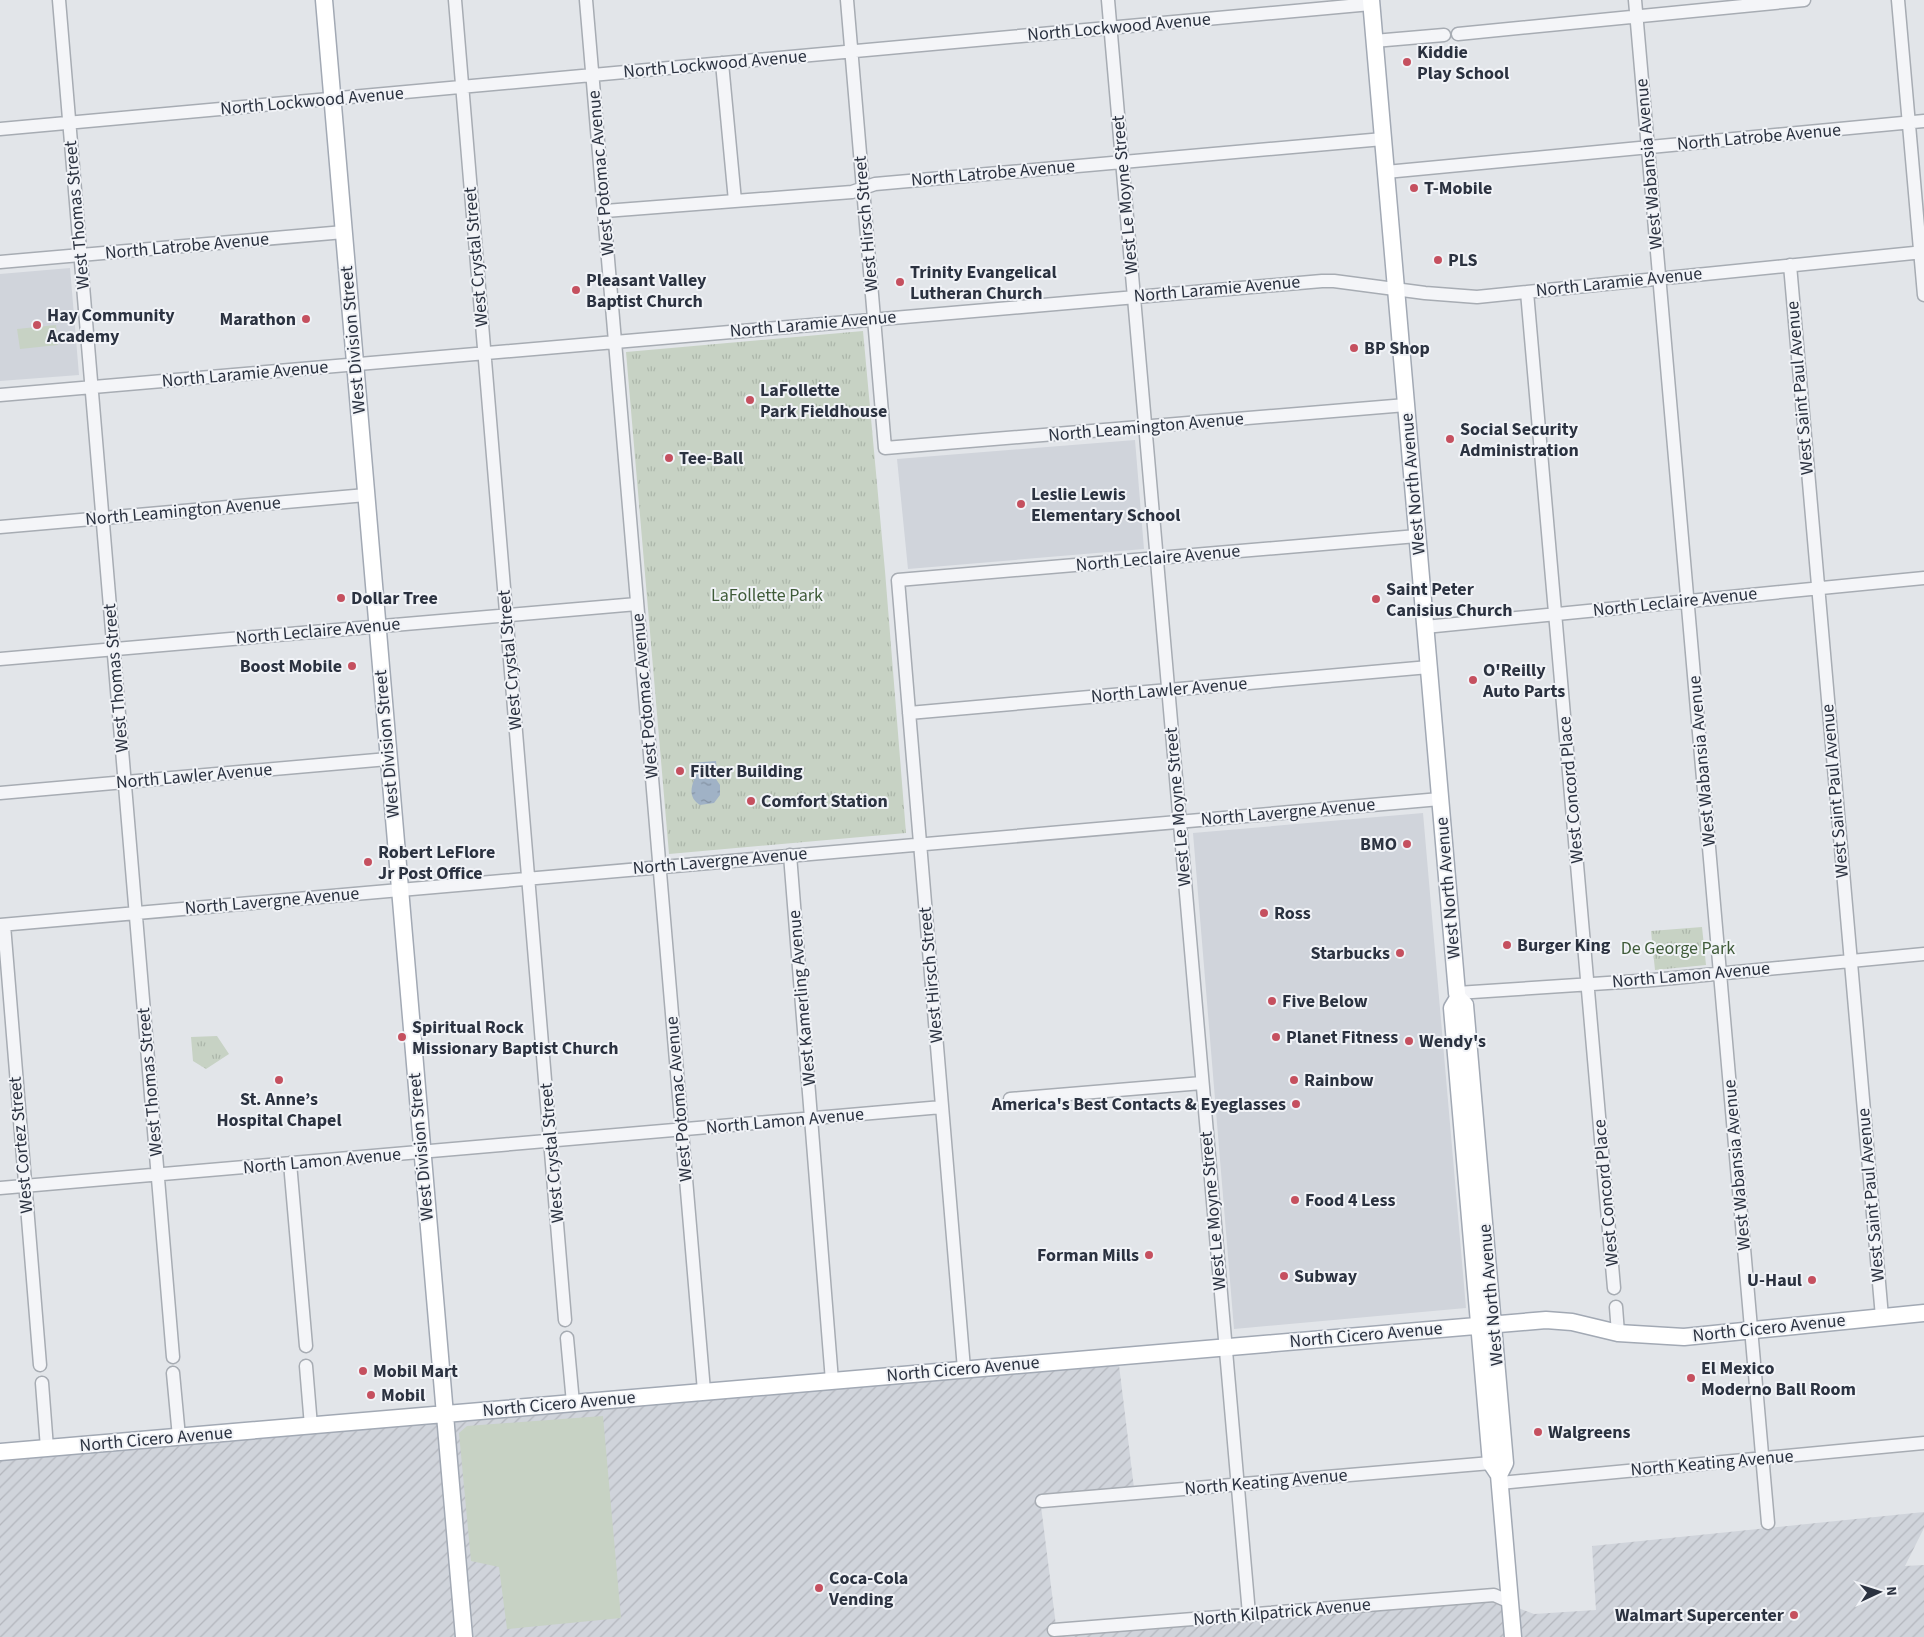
<svg xmlns="http://www.w3.org/2000/svg" width="1924" height="1637" font-family="'Source Sans 3',sans-serif">
<style>
.built{fill:#d0d4db}
.industrial{fill:url(#industrial-furrows)}
.green{fill:#c7d2c4}
.park{fill:url(#park-tufts)}
.water{fill:url(#water-ripples)}
.lines{fill:none;stroke-linecap:round;stroke-linejoin:round}
.minor-casing{stroke:#a7acb3;stroke-width:15}
.major-casing{stroke:#a2a9b4;stroke-width:19}
.minor{stroke:#f4f5f8;stroke-width:12}
.major{stroke:#fff;stroke-width:16}
.poi-dot{fill:#c5505f;stroke:#f1f3f7;stroke-width:2}
.labels{text-anchor:middle;dominant-baseline:central;stroke-width:4;stroke-linejoin:round;paint-order:stroke}
.street-label{font-size:18px;fill:#2b3240;stroke:#f1f3f7}
.poi-label{font-size:18px;font-weight:bold;fill:#2b3240;stroke:#f1f3f7;text-anchor:start}
.park-label{font-size:18px;fill:#3f5b39;stroke:#f1f3f7}
</style>
<defs>
<pattern id="industrial-furrows" width="10" height="10" patternUnits="userSpaceOnUse" patternTransform="scale(1.25)"><rect width="10" height="10" fill="#d0d4db"/><path d="M-1 1l2-2M0 10L10 0M9 11l2-2" fill="none" stroke="#b3b6bd"/></pattern>
<pattern id="park-tufts" width="24" height="20" patternUnits="userSpaceOnUse" patternTransform="scale(1.25)"><rect width="24" height="20" fill="#c7d2c4"/><path d="M3 7l-1-3M5 7V3M7 7l1-3M15 17l-1-3M17 17v-4M19 17l1-3" fill="none" stroke="#abb5a9"/></pattern>
<pattern id="water-ripples" width="26" height="14" patternUnits="userSpaceOnUse" patternTransform="scale(1.25)"><rect width="26" height="14" fill="#a0b2c6"/><path d="M2 4q2-2 4 0t4 0M15 11q2-2 4 0t4 0" fill="none" stroke="#8391a2"/></pattern>
</defs>
<rect width="100%" height="100%" fill="#e2e5e9"/>
<path class="built" d="M 70,268 L 79,375 L 0,381 L 0,274 Z
M 1135,440 L 1144,549 L 908,569 L 897,459 Z
M 1423,813 L 1466,1308 L 1234,1329 L 1193,833 Z"/>
<path class="industrial" d="M 1119,1365 L 1134,1488 L 1040,1498 L 1057,1634 L 1492,1598 L 1534,1614 L 1596,1610 L 1592,1546 L 1924,1512 L 1924,1528 L 1905,1566 L 1924,1565 L 1924,1637 L 0,1637 L 0,1458 Z"/>
<path class="green" d="M 56,325 L 58,345 L 20,349 L 17,329 Z
M 603,1416 L 621,1618 L 507,1629 L 499,1567 L 471,1561 L 459,1433 L 467,1426 Z"/>
<path class="park" d="M 863,331 L 885,571 L 906,833 L 669,854 L 626,352 Z
M 1702,927 L 1706,965 L 1655,970 L 1651,931 Z
M 217,1036 L 229,1054 L 206,1069 L 193,1061 L 191,1037 Z"/>
<path class="water" d="M 716,761 L 717,771 L 720,773 L 716,779 L 720,785 L 720,795 L 714,803 L 700,805 C 690,799 690,790 694,780 L 689,776 L 692,773 L 691,763 Z"/>
<g class="lines">
<defs>
<path id="minor" d="M 59,0 L 173,1357
M 455,0 L 565,1320
M 586,0 L 704,1391
M 847,0 L 885,448 L 1406,405
M 1108,0 L 1249,1614
M 1635,0 L 1768,1523
M 1898,0 L 1924,295
M 1458,34 L 1804,0
M 1374,41 L 1444,35
M 722,63 L 735,201
M 0,129 L 1371,4
M 1386,172 L 1924,121
M 605,211 L 852,192 L 875,184 L 1383,139
M 0,262 L 344,232
M 1790,265 L 1882,1317
M 1527,292 L 1614,1288
M 0,395 L 1322,281 L 1334,281 L 1425,293 L 1477,297 L 1924,252
M 0,527 L 366,495
M 1425,627 L 1924,578
M 0,659 L 637,604
M 909,713 L 1429,667
M 0,793 L 388,759
M 790,855 L 832,1381
M 0,925 L 1440,799
M 4,925 L 40,1365
M 1457,993 L 1653,980 L 1924,954
M 1010,1099 L 1202,1083
M 290,1163 L 306,1346
M 0,1188 L 942,1107
M 1616,1307 L 1618,1333
M 567,1338 L 573,1403
M 306,1366 L 311,1426
M 964,1369 L 898,580 L 1417,536
M 173,1373 L 179,1437
M 42,1383 L 47,1448
M 1500,1483 L 1924,1443
M 1042,1501 L 1491,1463
M 1054,1630 L 1494,1595 L 1510,1602"/>
<path id="major" d="M 324,0 L 464,1637
M 1371,0 L 1457,993 L 1458,998 L 1452,1008 L 1491,1463 L 1499,1475 L 1513,1637
M 1458,998 L 1465,1005 L 1505,1463 L 1499,1475
M 0,1452 L 1546,1320 L 1572,1322 L 1618,1333 L 1684,1337 L 1924,1313"/>
</defs>
<use href="#minor" class="minor-casing"/>
<use href="#major" class="major-casing"/>
<use href="#minor" class="minor"/>
<use href="#major" class="major"/>
</g>
<g class="poi-dot">
<circle cx="1407" cy="62" r="5"/>
<circle cx="1414" cy="188" r="5"/>
<circle cx="1438" cy="260" r="5"/>
<circle cx="900" cy="282" r="5"/>
<circle cx="576" cy="290" r="5"/>
<circle cx="306" cy="319" r="5"/>
<circle cx="37" cy="325" r="5"/>
<circle cx="1354" cy="348" r="5"/>
<circle cx="750" cy="400" r="5"/>
<circle cx="1450" cy="439" r="5"/>
<circle cx="669" cy="458" r="5"/>
<circle cx="1021" cy="504" r="5"/>
<circle cx="341" cy="598" r="5"/>
<circle cx="1376" cy="599" r="5"/>
<circle cx="352" cy="666" r="5"/>
<circle cx="1473" cy="680" r="5"/>
<circle cx="680" cy="771" r="5"/>
<circle cx="751" cy="801" r="5"/>
<circle cx="1407" cy="844" r="5"/>
<circle cx="368" cy="862" r="5"/>
<circle cx="1264" cy="913" r="5"/>
<circle cx="1507" cy="945" r="5"/>
<circle cx="1400" cy="953" r="5"/>
<circle cx="1272" cy="1001" r="5"/>
<circle cx="402" cy="1037" r="5"/>
<circle cx="1276" cy="1037" r="5"/>
<circle cx="1409" cy="1041" r="5"/>
<circle cx="279" cy="1080" r="5"/>
<circle cx="1294" cy="1080" r="5"/>
<circle cx="1296" cy="1104" r="5"/>
<circle cx="1295" cy="1200" r="5"/>
<circle cx="1149" cy="1255" r="5"/>
<circle cx="1284" cy="1276" r="5"/>
<circle cx="1812" cy="1280" r="5"/>
<circle cx="363" cy="1371" r="5"/>
<circle cx="1691" cy="1378" r="5"/>
<circle cx="371" cy="1395" r="5"/>
<circle cx="1538" cy="1432" r="5"/>
<circle cx="819" cy="1588" r="5"/>
<circle cx="1794" cy="1615" r="5"/>
</g>
<g class="labels">
<g class="street-label">
<text transform="translate(1119 27) rotate(-5)">North Lockwood Avenue</text>
<text transform="translate(715 64) rotate(-5)">North Lockwood Avenue</text>
<text transform="translate(312 101) rotate(-5)">North Lockwood Avenue</text>
<text transform="translate(1759 137) rotate(-5)">North Latrobe Avenue</text>
<text transform="translate(1649 164) rotate(-95)">West Wabansia Avenue</text>
<text transform="translate(601 173) rotate(-95)">West Potomac Avenue</text>
<text transform="translate(993 173) rotate(-5)">North Latrobe Avenue</text>
<text transform="translate(1125 195) rotate(-95)">West Le Moyne Street</text>
<text transform="translate(77 215) rotate(-95)">West Thomas Street</text>
<text transform="translate(866 224) rotate(-95)">West Hirsch Street</text>
<text transform="translate(187 246) rotate(-5)">North Latrobe Avenue</text>
<text transform="translate(476 257) rotate(-95)">West Crystal Street</text>
<text transform="translate(1619 282) rotate(-6)">North Laramie Avenue</text>
<text transform="translate(1217 289) rotate(-5)">North Laramie Avenue</text>
<text transform="translate(813 324) rotate(-5)">North Laramie Avenue</text>
<text transform="translate(353 340) rotate(-95)">West Division Street</text>
<text transform="translate(245 374) rotate(-5)">North Laramie Avenue</text>
<text transform="translate(1800 388) rotate(-95)">West Saint Paul Avenue</text>
<text transform="translate(1146 427) rotate(-5)">North Leamington Avenue</text>
<text transform="translate(1413 484) rotate(-95)">West North Avenue</text>
<text transform="translate(183 511) rotate(-5)">North Leamington Avenue</text>
<text transform="translate(1158 558) rotate(-5)">North Leclaire Avenue</text>
<text transform="translate(1675 602) rotate(-6)">North Leclaire Avenue</text>
<text transform="translate(318 631) rotate(-5)">North Leclaire Avenue</text>
<text transform="translate(510 660) rotate(-95)">West Crystal Street</text>
<text transform="translate(116 678) rotate(-95)">West Thomas Street</text>
<text transform="translate(1169 690) rotate(-5)">North Lawler Avenue</text>
<text transform="translate(645 696) rotate(-95)">West Potomac Avenue</text>
<text transform="translate(387 744) rotate(-95)">West Division Street</text>
<text transform="translate(1702 761) rotate(-95)">West Wabansia Avenue</text>
<text transform="translate(194 776) rotate(-5)">North Lawler Avenue</text>
<text transform="translate(1571 790) rotate(-95)">West Concord Place</text>
<text transform="translate(1835 791) rotate(-95)">West Saint Paul Avenue</text>
<text transform="translate(1178 807) rotate(-95)">West Le Moyne Street</text>
<text transform="translate(1288 812) rotate(-5)">North Lavergne Avenue</text>
<text transform="translate(720 861) rotate(-5)">North Lavergne Avenue</text>
<text transform="translate(1448 888) rotate(-95)">West North Avenue</text>
<text transform="translate(272 901) rotate(-5)">North Lavergne Avenue</text>
<text transform="translate(931 975) rotate(-95)">West Hirsch Street</text>
<text transform="translate(1691 975) rotate(-5)">North Lamon Avenue</text>
<text transform="translate(802 998) rotate(-95)">West Kamerling Avenue</text>
<text transform="translate(150 1082) rotate(-95)">West Thomas Street</text>
<text transform="translate(679 1099) rotate(-95)">West Potomac Avenue</text>
<text transform="translate(785 1121) rotate(-5)">North Lamon Avenue</text>
<text transform="translate(21 1145) rotate(-95)">West Cortez Street</text>
<text transform="translate(421 1147) rotate(-95)">West Division Street</text>
<text transform="translate(552 1153) rotate(-95)">West Crystal Street</text>
<text transform="translate(322 1161) rotate(-5)">North Lamon Avenue</text>
<text transform="translate(1737 1165) rotate(-95)">West Wabansia Avenue</text>
<text transform="translate(1606 1193) rotate(-95)">West Concord Place</text>
<text transform="translate(1871 1195) rotate(-95)">West Saint Paul Avenue</text>
<text transform="translate(1213 1211) rotate(-95)">West Le Moyne Street</text>
<text transform="translate(1491 1295) rotate(-95)">West North Avenue</text>
<text transform="translate(1769 1328) rotate(-6)">North Cicero Avenue</text>
<text transform="translate(1366 1335) rotate(-5)">North Cicero Avenue</text>
<text transform="translate(963 1369) rotate(-5)">North Cicero Avenue</text>
<text transform="translate(559 1404) rotate(-5)">North Cicero Avenue</text>
<text transform="translate(156 1439) rotate(-5)">North Cicero Avenue</text>
<text transform="translate(1712 1463) rotate(-5)">North Keating Avenue</text>
<text transform="translate(1266 1482) rotate(-5)">North Keating Avenue</text>
<text transform="translate(1282 1612) rotate(-5)">North Kilpatrick Avenue</text>
</g>
<g class="poi-label">
<text x="1417" y="52">Kiddie<tspan x="1417" dy="21">Play School</tspan></text>
<text x="1424" y="188">T-Mobile</text>
<text x="1448" y="260">PLS</text>
<text x="910" y="272">Trinity Evangelical<tspan x="910" dy="21">Lutheran Church</tspan></text>
<text x="586" y="280">Pleasant Valley<tspan x="586" dy="21">Baptist Church</tspan></text>
<text x="47" y="315">Hay Community<tspan x="47" dy="21">Academy</tspan></text>
<text x="296" y="319" text-anchor="end">Marathon</text>
<text x="1364" y="348">BP Shop</text>
<text x="760" y="390">LaFollette<tspan x="760" dy="21">Park Fieldhouse</tspan></text>
<text x="1460" y="429">Social Security<tspan x="1460" dy="21">Administration</tspan></text>
<text x="679" y="458">Tee-Ball</text>
<text x="1031" y="494">Leslie Lewis<tspan x="1031" dy="21">Elementary School</tspan></text>
<text x="1386" y="589">Saint Peter<tspan x="1386" dy="21">Canisius Church</tspan></text>
<text x="351" y="598">Dollar Tree</text>
<text x="342" y="666" text-anchor="end">Boost Mobile</text>
<text x="1483" y="670">O'Reilly<tspan x="1483" dy="21">Auto Parts</tspan></text>
<text x="690" y="771">Filter Building</text>
<text x="761" y="801">Comfort Station</text>
<text x="1397" y="844" text-anchor="end">BMO</text>
<text x="378" y="852">Robert LeFlore<tspan x="378" dy="21">Jr Post Office</tspan></text>
<text x="1274" y="913">Ross</text>
<text x="1517" y="945">Burger King</text>
<text x="1390" y="953" text-anchor="end">Starbucks</text>
<text x="1282" y="1001">Five Below</text>
<text x="412" y="1027">Spiritual Rock<tspan x="412" dy="21">Missionary Baptist Church</tspan></text>
<text x="1286" y="1037">Planet Fitness</text>
<text x="1419" y="1041">Wendy's</text>
<text x="1304" y="1080">Rainbow</text>
<text x="279" y="1099" text-anchor="middle">St. Anne’s<tspan x="279" dy="21">Hospital Chapel</tspan></text>
<text x="1286" y="1104" text-anchor="end">America's Best Contacts &amp; Eyeglasses</text>
<text x="1305" y="1200">Food 4 Less</text>
<text x="1139" y="1255" text-anchor="end">Forman Mills</text>
<text x="1294" y="1276">Subway</text>
<text x="1802" y="1280" text-anchor="end">U-Haul</text>
<text x="1701" y="1368">El Mexico<tspan x="1701" dy="21">Moderno Ball Room</tspan></text>
<text x="373" y="1371">Mobil Mart</text>
<text x="381" y="1395">Mobil</text>
<text x="1548" y="1432">Walgreens</text>
<text x="829" y="1578">Coca-Cola<tspan x="829" dy="21">Vending</tspan></text>
<text x="1784" y="1615" text-anchor="end">Walmart Supercenter</text>
</g>
<g class="park-label">
<text x="767" y="595">LaFollette Park</text>
<text x="1678" y="948">De George Park</text>
</g>
</g>
<g transform="translate(1879 1592) rotate(86)" stroke="#f1f3f7" stroke-width="4" paint-order="stroke">
<path d="M0-4L9 19L0 12L-9 19Z" fill="#2b3240"/>
<text y="-8" font-size="14" font-weight="bold" text-anchor="middle" fill="#2b3240">N</text>
</g>
</svg>
